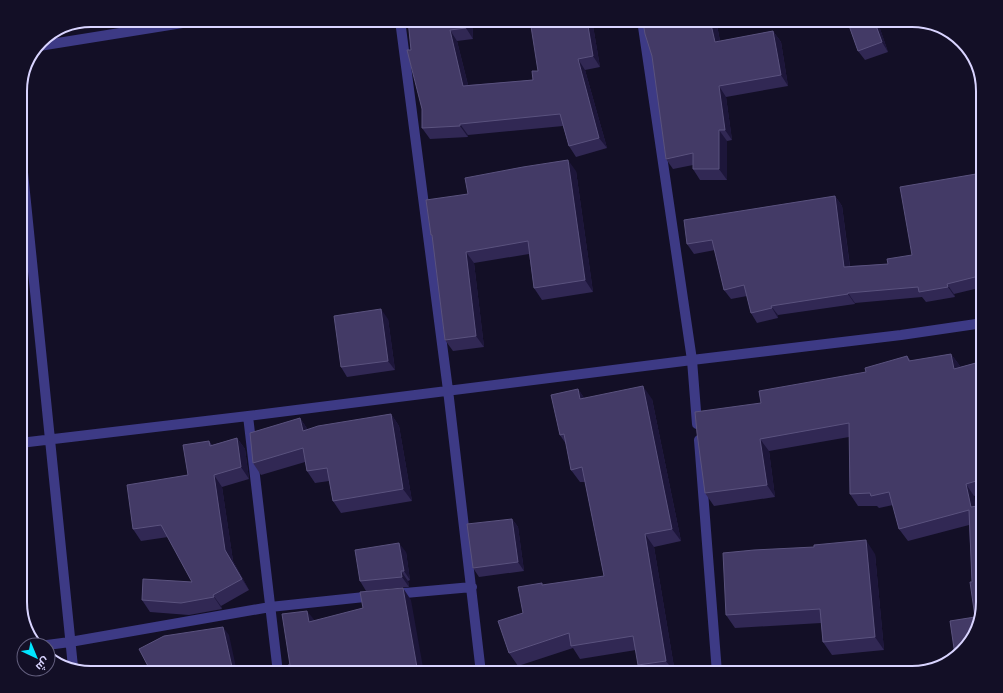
<svg xmlns="http://www.w3.org/2000/svg" width="1003" height="693" font-family="Commissioner,Cairo,sans-serif">
<style>
.lines{fill:none;stroke-linecap:round;stroke-linejoin:round}
.minor{stroke:#3d3a85;stroke-width:10}
.wall{fill:#312854}
.shaded-wall{fill:#1d163a}
.building{fill:#433a66;stroke:#5a527e}
.rim{fill:none;stroke:#d9d4ff;stroke-width:2}
</style>
<rect width="100%" height="100%" fill="#130f26"/>
<g class="lines">
<path class="minor" d="M 400,20 L 448,390 L 481,673
M 642,20 L 692,360 L 697,424
M 39,46 L 201,20
M 20,143 L 73,667
M 248,416 L 278,673
M 699,440 L 717,673
M 20,443 L 248,416 L 692,360 L 901,335 L 983,323
M 394,594 L 472,587
M 47,645 L 70,642 L 270,607 L 374,596"/>
</g>
<path class="wall" d="M 408,20 L 472,20 L 473,39 L 457,41 L 468,85 L 533,80 L 538,71 L 592,20 L 600,67 L 585,70 L 607,148 L 576,157 L 569,146 L 563,126 L 468,135 L 468,137 L 430,139 L 422,128 L 422,109 L 411,50 Z
M 648,20 L 716,20 L 720,41 L 773,31 L 781,42 L 788,86 L 726,97 L 732,140 L 727,141 L 727,180 L 700,180 L 693,169 L 693,165 L 673,169 L 666,159 Z
M 847,20 L 877,20 L 888,52 L 865,60 L 858,51 Z
M 576,171 L 593,292 L 542,300 L 534,288 L 529,254 L 474,263 L 484,347 L 453,351 L 445,340 L 433,238 L 431,235 L 468,194 Z
M 983,184 L 983,287 L 954,294 L 955,297 L 926,302 L 922,297 L 855,303 L 855,304 L 778,315 L 778,318 L 757,323 L 751,313 L 747,296 L 731,299 L 724,290 L 715,250 L 694,254 L 687,244 L 835,196 L 842,206 L 850,266 L 888,264 L 912,255 Z
M 388,319 L 395,370 L 347,377 L 341,367 Z
M 951,354 L 960,366 L 960,367 L 983,361 L 983,493 L 974,496 L 975,617 L 972,582 L 969,525 L 908,541 L 899,529 L 893,505 L 879,508 L 877,506 L 858,506 L 850,494 L 849,437 L 769,451 L 775,497 L 714,506 L 705,493 L 761,403 L 866,372 L 907,356 L 911,361 Z
M 578,389 L 584,398 L 652,399 L 681,541 L 654,547 L 675,673 L 643,673 L 638,665 L 636,650 L 580,659 L 573,648 L 518,666 L 509,653 L 523,613 L 543,585 L 604,576 L 585,482 L 580,482 L 571,470 L 566,444 L 560,435 Z
M 391,414 L 399,426 L 412,501 L 341,513 L 333,501 L 329,481 L 315,483 L 307,471 L 305,462 L 261,475 L 253,463 L 300,418 L 308,430 Z
M 237,438 L 245,449 L 249,479 L 222,487 L 233,561 L 249,590 L 221,606 L 222,609 L 189,615 L 150,612 L 142,600 L 192,582 L 168,537 L 141,541 L 133,529 L 188,475 L 209,441 L 212,445 Z
M 512,519 L 518,527 L 524,571 L 479,577 L 473,568 Z
M 406,552 L 410,580 L 408,581 L 409,587 L 366,591 L 360,581 Z
M 875,554 L 884,650 L 832,655 L 823,642 L 821,623 L 735,628 L 726,615 Z"/>
<path class="shaded-wall" d="M 465,20 L 472,20 L 473,39 L 466,28 Z
M 587,20 L 592,20 L 600,67 L 593,56 Z
M 710,20 L 716,20 L 722,52 L 715,42 Z
M 874,20 L 877,20 L 888,52 L 882,42 Z
M 450,30 L 457,41 L 471,97 L 463,86 Z
M 773,31 L 781,42 L 788,86 L 781,75 Z
M 578,59 L 585,70 L 607,148 L 599,138 Z
M 719,86 L 726,97 L 732,140 L 725,130 Z
M 460,124 L 468,135 L 468,137 L 460,126 Z
M 719,130 L 727,141 L 727,180 L 719,169 Z
M 568,160 L 576,171 L 593,292 L 585,280 Z
M 976,174 L 983,184 L 983,204 Z
M 835,196 L 842,206 L 851,276 L 844,267 Z
M 466,252 L 474,263 L 484,347 L 476,336 Z
M 947,284 L 954,294 L 955,297 L 948,287 Z
M 848,293 L 855,303 L 855,304 L 848,294 Z
M 771,306 L 778,315 L 778,318 L 772,308 Z
M 381,309 L 388,319 L 395,370 L 388,361 Z
M 951,354 L 960,366 L 962,381 L 954,369 Z
M 643,386 L 652,399 L 681,541 L 672,529 Z
M 578,389 L 587,402 L 580,399 Z
M 391,414 L 399,426 L 412,501 L 403,489 Z
M 300,418 L 308,430 L 303,431 Z
M 237,438 L 245,449 L 249,479 L 241,467 Z
M 760,439 L 769,451 L 775,497 L 767,485 Z
M 214,475 L 222,487 L 233,561 L 249,590 L 242,579 L 225,550 Z
M 966,484 L 974,496 L 979,519 L 971,507 Z
M 512,519 L 518,527 L 524,571 L 518,562 Z
M 645,534 L 654,547 L 675,673 L 666,661 Z
M 866,540 L 875,554 L 884,650 L 875,637 Z
M 399,543 L 406,552 L 410,580 L 404,571 Z
M 401,571 L 408,581 L 409,587 L 402,577 Z
M 403,588 L 411,600 L 424,673 L 418,673 Z
M 213,595 L 221,606 L 222,609 L 214,597 Z
M 307,611 L 316,622 L 309,622 Z
M 223,627 L 229,635 L 237,672 L 238,673 L 235,673 L 232,667 Z"/>
<path class="building" d="M 408,20 L 465,20 L 466,28 L 450,30 L 463,86 L 533,80 L 532,71 L 538,71 L 530,20 L 587,20 L 593,56 L 578,59 L 599,138 L 569,146 L 560,114 L 460,124 L 460,126 L 422,128 L 422,109 L 407,50 L 411,50 Z
M 648,20 L 710,20 L 715,42 L 773,31 L 781,75 L 719,86 L 725,130 L 719,130 L 719,169 L 693,169 L 693,153 L 666,159 L 652,56 L 645,34 L 643,22 Z
M 847,20 L 874,20 L 882,42 L 858,51 Z
M 974,58 L 976,59 L 983,91 L 983,111 L 981,111 Z
M 568,160 L 585,280 L 534,288 L 528,241 L 466,252 L 476,336 L 445,340 L 432,235 L 431,235 L 426,200 L 468,194 L 465,178 L 523,167 Z
M 976,174 L 983,204 L 983,275 L 947,284 L 948,287 L 919,292 L 918,287 L 848,293 L 848,294 L 771,306 L 772,308 L 751,313 L 744,285 L 724,290 L 712,240 L 687,244 L 684,220 L 835,196 L 844,267 L 888,264 L 887,259 L 912,255 L 900,187 Z
M 381,309 L 388,361 L 341,367 L 334,316 Z
M 951,354 L 954,369 L 983,361 L 983,479 L 966,484 L 971,507 L 983,505 L 983,602 L 971,642 L 955,655 L 950,621 L 975,617 L 970,582 L 972,582 L 969,510 L 899,529 L 889,492 L 871,496 L 870,493 L 850,494 L 849,423 L 760,439 L 767,485 L 705,493 L 697,433 L 695,412 L 761,403 L 759,391 L 866,372 L 865,368 L 907,356 L 909,361 Z
M 643,386 L 672,529 L 645,534 L 666,661 L 638,665 L 633,636 L 571,646 L 569,633 L 509,653 L 498,621 L 523,613 L 518,587 L 542,583 L 542,585 L 604,576 L 582,467 L 571,470 L 564,434 L 560,435 L 551,395 L 578,389 L 580,399 Z
M 391,414 L 403,489 L 333,501 L 327,468 L 307,471 L 303,448 L 253,463 L 250,433 L 300,418 L 303,431 L 318,426 Z
M 237,438 L 241,467 L 214,475 L 225,550 L 242,579 L 213,595 L 214,597 L 181,603 L 142,600 L 143,579 L 192,582 L 161,525 L 133,529 L 127,485 L 188,475 L 183,445 L 209,441 L 210,446 Z
M 512,519 L 518,562 L 473,568 L 467,524 Z
M 866,540 L 875,637 L 823,642 L 820,609 L 726,615 L 723,553 L 754,550 L 814,547 L 814,545 Z
M 399,543 L 404,571 L 401,571 L 402,577 L 360,581 L 355,550 Z
M 403,588 L 418,673 L 289,673 L 288,665 L 290,665 L 282,614 L 307,611 L 309,622 L 363,608 L 360,592 Z
M 223,627 L 232,667 L 234,667 L 235,673 L 118,673 L 149,668 L 139,649 L 164,636 Z"/>
<path d="M0 0H1003V693H0ZM91 27H912A64 64 0 0 1 976 91V602A64 64 0 0 1 912 666H91A64 64 0 0 1 27 602V91A64 64 0 0 1 91 27Z" fill="#130f26" fill-rule="evenodd"/>
<path class="rim" d="M91 27H912A64 64 0 0 1 976 91V602A64 64 0 0 1 912 666H91A64 64 0 0 1 27 602V91A64 64 0 0 1 91 27Z"/>
<g transform="translate(36 657) rotate(136)"><circle r="19" fill="#130f26" stroke="#625e7d"/>
<path d="M0-3L7 15L0 10L-7 15Z" fill="#00e5ff"/>
<text y="-6" font-size="11" font-weight="bold" text-anchor="middle" fill="#d9d4ff">ش</text>
</g>
</svg>
